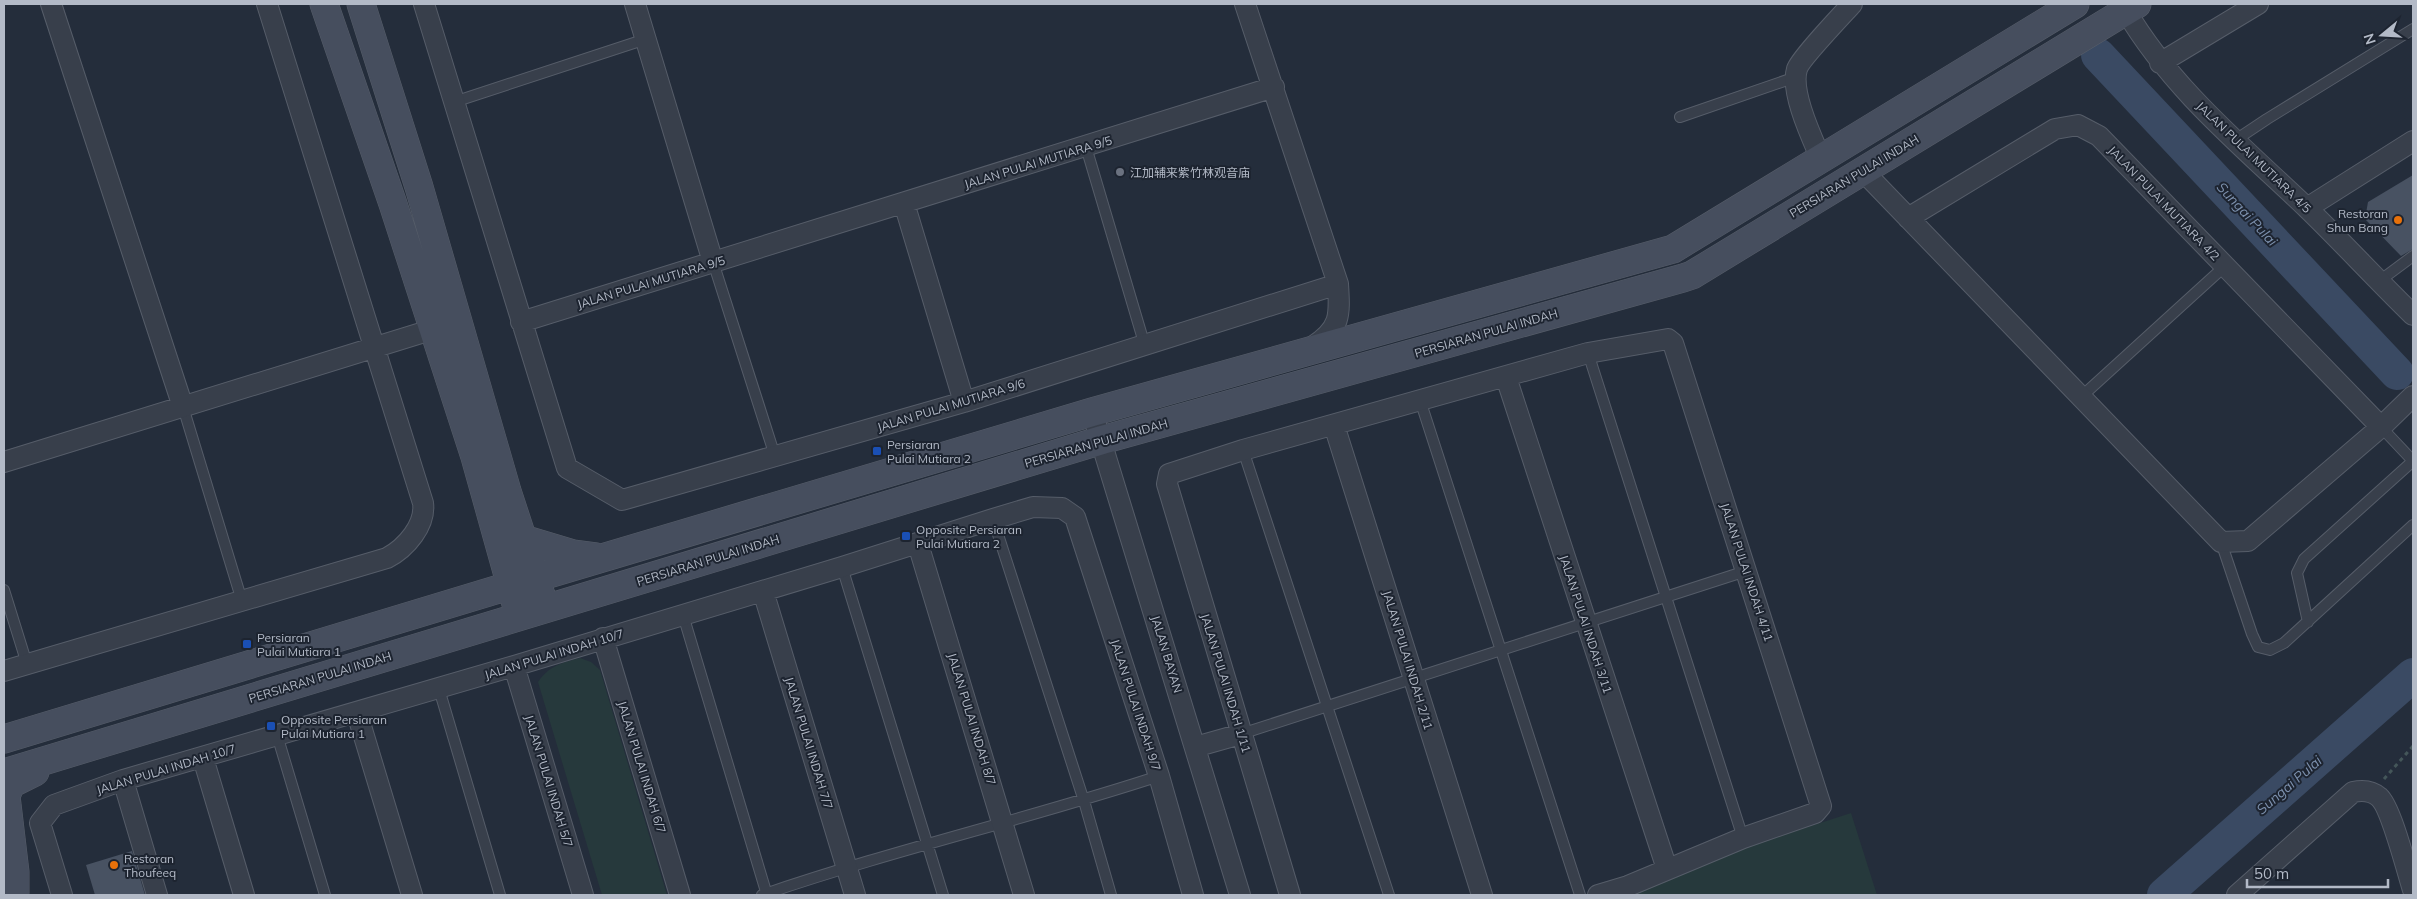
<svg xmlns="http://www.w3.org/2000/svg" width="2417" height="899" font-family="Mulish,'Noto Sans SC',sans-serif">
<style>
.green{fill:#26393c}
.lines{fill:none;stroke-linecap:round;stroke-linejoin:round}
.river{stroke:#3a4a63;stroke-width:34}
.building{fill:#485262}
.lane-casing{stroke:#565d69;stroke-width:12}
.street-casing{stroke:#565d69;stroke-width:22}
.secondary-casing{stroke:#565d69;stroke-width:29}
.path{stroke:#445659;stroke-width:3;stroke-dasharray:4 4;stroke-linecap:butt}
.lane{stroke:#383f4b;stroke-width:10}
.street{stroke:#383f4b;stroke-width:20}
.secondary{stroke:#464e5e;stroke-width:28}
.worship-dot{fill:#6b7280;stroke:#1d2430;stroke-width:2}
.food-dot{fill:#e8710a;stroke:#1d2430;stroke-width:2}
.transit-dot{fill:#1a4fb4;stroke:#1d2430;stroke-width:2}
.labels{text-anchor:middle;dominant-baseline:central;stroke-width:4;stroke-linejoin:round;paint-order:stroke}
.street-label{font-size:12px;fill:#b3bac7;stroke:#1d2430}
.poi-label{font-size:12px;fill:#b3bac7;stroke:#1d2430;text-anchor:start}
.water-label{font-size:14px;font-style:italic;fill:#7c90ad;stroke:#1d2430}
</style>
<rect width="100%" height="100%" fill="#242d3b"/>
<path class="green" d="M 580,658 L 591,662 L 600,670 L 667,895 L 602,895 L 538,682 C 549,666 561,663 580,658 Z
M 1851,813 L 1877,895 L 1600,895 Z"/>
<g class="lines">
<path class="river" d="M 2098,55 L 2397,373
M 2164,895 L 2413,675"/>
</g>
<path class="building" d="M 2413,175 L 2413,249 L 2401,256 L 2365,219 L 2368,202 Z
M 132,851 L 145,895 L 95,895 L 86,865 Z"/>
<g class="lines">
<defs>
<path id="lane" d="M 454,102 L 646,39
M 1680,117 L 1796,77
M 2234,141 L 2267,119 L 2413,29
M 1086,147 L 1145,346
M 713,262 L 775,456
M 2378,282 L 2413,256
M 1588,353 L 1743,838
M 2081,397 L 2225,266
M 1420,400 L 1580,895
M 183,407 L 242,601
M 2381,427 L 2413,461
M 1243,450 L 1389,895
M 993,519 L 1084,801 L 1111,895
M 2221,542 L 2252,634 L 2258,647 L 2270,650 L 2284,643 L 2413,525
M 842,567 L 943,895
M 4,590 L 27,664
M 683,615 L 767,895
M 2308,622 L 2297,573 L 2304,559 L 2413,461
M 439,689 L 500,895
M 1241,734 L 1746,571
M 277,735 L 325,895
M 762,895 C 893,850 1028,819 1159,776"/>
<path id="street" d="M 51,4 L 183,407
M 424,4 L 567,468 L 622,500 L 964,402 L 1338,284
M 635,4 L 713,262
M 1245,4 L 1338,284 C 1340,315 1341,329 1312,347
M 2126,11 C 2172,89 2242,146 2307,208 C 2343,243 2377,280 2413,315
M 2160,63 L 2258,4
M 1821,159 C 1812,138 1790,92 1797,69 C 1800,59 1842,15 1852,4
M 1863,171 L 2221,542 L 2248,541 L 2381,427 L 2413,396
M 904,203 L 964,402
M 2307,208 L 2413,141
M 1908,218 L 2055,129 L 2078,125 L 2099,136 L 2381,427
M 521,322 L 1274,87
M 1506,377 L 1667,869
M 1092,412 L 1240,895
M 1334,425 L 1482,895
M 4,462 L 434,329
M 918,544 L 1024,895
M 763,591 L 855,895
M 603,638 L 680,895
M 514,666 L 583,895
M 4,671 L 387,558 C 406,548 426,525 423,503 L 267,4
M 357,713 L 412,895
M 1195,747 L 1241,734
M 203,758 L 244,895
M 123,780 L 157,895
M 62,895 L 40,823 L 54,805 L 123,780 L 514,666 L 842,567 L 993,519 L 1033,507 L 1062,508 L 1075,517 L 1159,776 L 1193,895
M 1290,895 L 1167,484 L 1169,474 L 1243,450 L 1588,353 L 1668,339 L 1673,343 L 1821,806 L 1815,813 L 1743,838 L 1628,886 L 1598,895
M 2237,895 L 2353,792 C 2362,790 2371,790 2379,797 C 2391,807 2407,871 2413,890"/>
<path id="secondary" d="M 324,4 L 393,204 L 475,457 L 516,604
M 361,4 L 419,187 L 507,491 L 541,595
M 523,539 L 573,554 L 596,557
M 4,739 L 535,578 L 1092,412 L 1673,249 L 2075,4
M 4,773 L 1102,440 L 1683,278 L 1692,275 L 2137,4
M 15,893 L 15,872 L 6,796 L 11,784 L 35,772"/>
</defs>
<use href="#lane" class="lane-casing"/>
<use href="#street" class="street-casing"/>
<use href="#secondary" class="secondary-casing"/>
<path class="path" d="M 2384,779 L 2413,746"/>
<use href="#lane" class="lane"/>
<use href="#street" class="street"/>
<use href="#secondary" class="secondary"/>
</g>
<circle class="worship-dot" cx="1120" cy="172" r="5"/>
<g class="food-dot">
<circle cx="2398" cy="220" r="5"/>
<circle cx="114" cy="865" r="5"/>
</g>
<g class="transit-dot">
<rect x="872" y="446" width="10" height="10" rx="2.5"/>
<rect x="901" y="531" width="10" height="10" rx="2.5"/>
<rect x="242" y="639" width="10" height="10" rx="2.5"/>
<rect x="266" y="721" width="10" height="10" rx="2.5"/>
</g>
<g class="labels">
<g class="street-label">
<text transform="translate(2254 157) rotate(44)">JALAN PULAI MUTIARA 4/5</text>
<text transform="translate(1038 162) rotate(-17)">JALAN PULAI MUTIARA 9/5</text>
<text transform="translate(1854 176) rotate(-31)">PERSIARAN PULAI INDAH</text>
<text transform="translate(2164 203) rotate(46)">JALAN PULAI MUTIARA 4/2</text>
<text transform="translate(651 282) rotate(-17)">JALAN PULAI MUTIARA 9/5</text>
<text transform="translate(1486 333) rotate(-16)">PERSIARAN PULAI INDAH</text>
<text transform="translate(951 405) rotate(-17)">JALAN PULAI MUTIARA 9/6</text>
<text transform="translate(1096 443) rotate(-16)">PERSIARAN PULAI INDAH</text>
<text transform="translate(708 560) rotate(-17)">PERSIARAN PULAI INDAH</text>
<text transform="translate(1747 572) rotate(72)">JALAN PULAI INDAH 4/11</text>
<text transform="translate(1586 624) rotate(72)">JALAN PULAI INDAH 3/11</text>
<text transform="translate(554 654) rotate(-17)">JALAN PULAI INDAH 10/7</text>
<text transform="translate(1167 654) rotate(73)">JALAN BAYAN</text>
<text transform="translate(1408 660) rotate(73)">JALAN PULAI INDAH 2/11</text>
<text transform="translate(320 677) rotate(-17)">PERSIARAN PULAI INDAH</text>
<text transform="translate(1226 683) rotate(73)">JALAN PULAI INDAH 1/11</text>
<text transform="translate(1136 705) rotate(72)">JALAN PULAI INDAH 9/7</text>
<text transform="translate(972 719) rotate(73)">JALAN PULAI INDAH 8/7</text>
<text transform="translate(809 743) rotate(73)">JALAN PULAI INDAH 7/7</text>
<text transform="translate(642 767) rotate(73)">JALAN PULAI INDAH 6/7</text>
<text transform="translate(166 769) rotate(-17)">JALAN PULAI INDAH 10/7</text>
<text transform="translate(549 781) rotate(73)">JALAN PULAI INDAH 5/7</text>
</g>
<g class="poi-label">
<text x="1130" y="172">江加辅来紫竹林观音庙</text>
<text x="2388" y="213" text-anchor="end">Restoran<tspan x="2388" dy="14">Shun Bang</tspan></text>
<text x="887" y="444">Persiaran<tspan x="887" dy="14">Pulai Mutiara 2</tspan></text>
<text x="916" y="529">Opposite Persiaran<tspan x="916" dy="14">Pulai Mutiara 2</tspan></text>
<text x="257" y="637">Persiaran<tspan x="257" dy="14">Pulai Mutiara 1</tspan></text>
<text x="281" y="719">Opposite Persiaran<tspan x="281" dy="14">Pulai Mutiara 1</tspan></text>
<text x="124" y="858">Restoran<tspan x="124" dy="14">Thoufeeq</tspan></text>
</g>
<g class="water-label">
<text transform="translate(2247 214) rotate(47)">Sungai Pulai</text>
<text transform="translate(2289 785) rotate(-41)">Sungai Pulai</text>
</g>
</g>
<rect width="2417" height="899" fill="none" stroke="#b3bac7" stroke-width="10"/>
<g transform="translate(2382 35) rotate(252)" stroke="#1d2430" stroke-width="4" paint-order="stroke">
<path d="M0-4L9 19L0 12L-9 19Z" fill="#b3bac7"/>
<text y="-8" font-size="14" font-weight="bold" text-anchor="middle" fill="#b3bac7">N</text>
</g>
<path d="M2247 879v8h141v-8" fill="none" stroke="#b3bac7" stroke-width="2.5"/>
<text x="2254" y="879" font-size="15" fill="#b3bac7" stroke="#1d2430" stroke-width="4" paint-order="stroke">50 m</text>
</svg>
